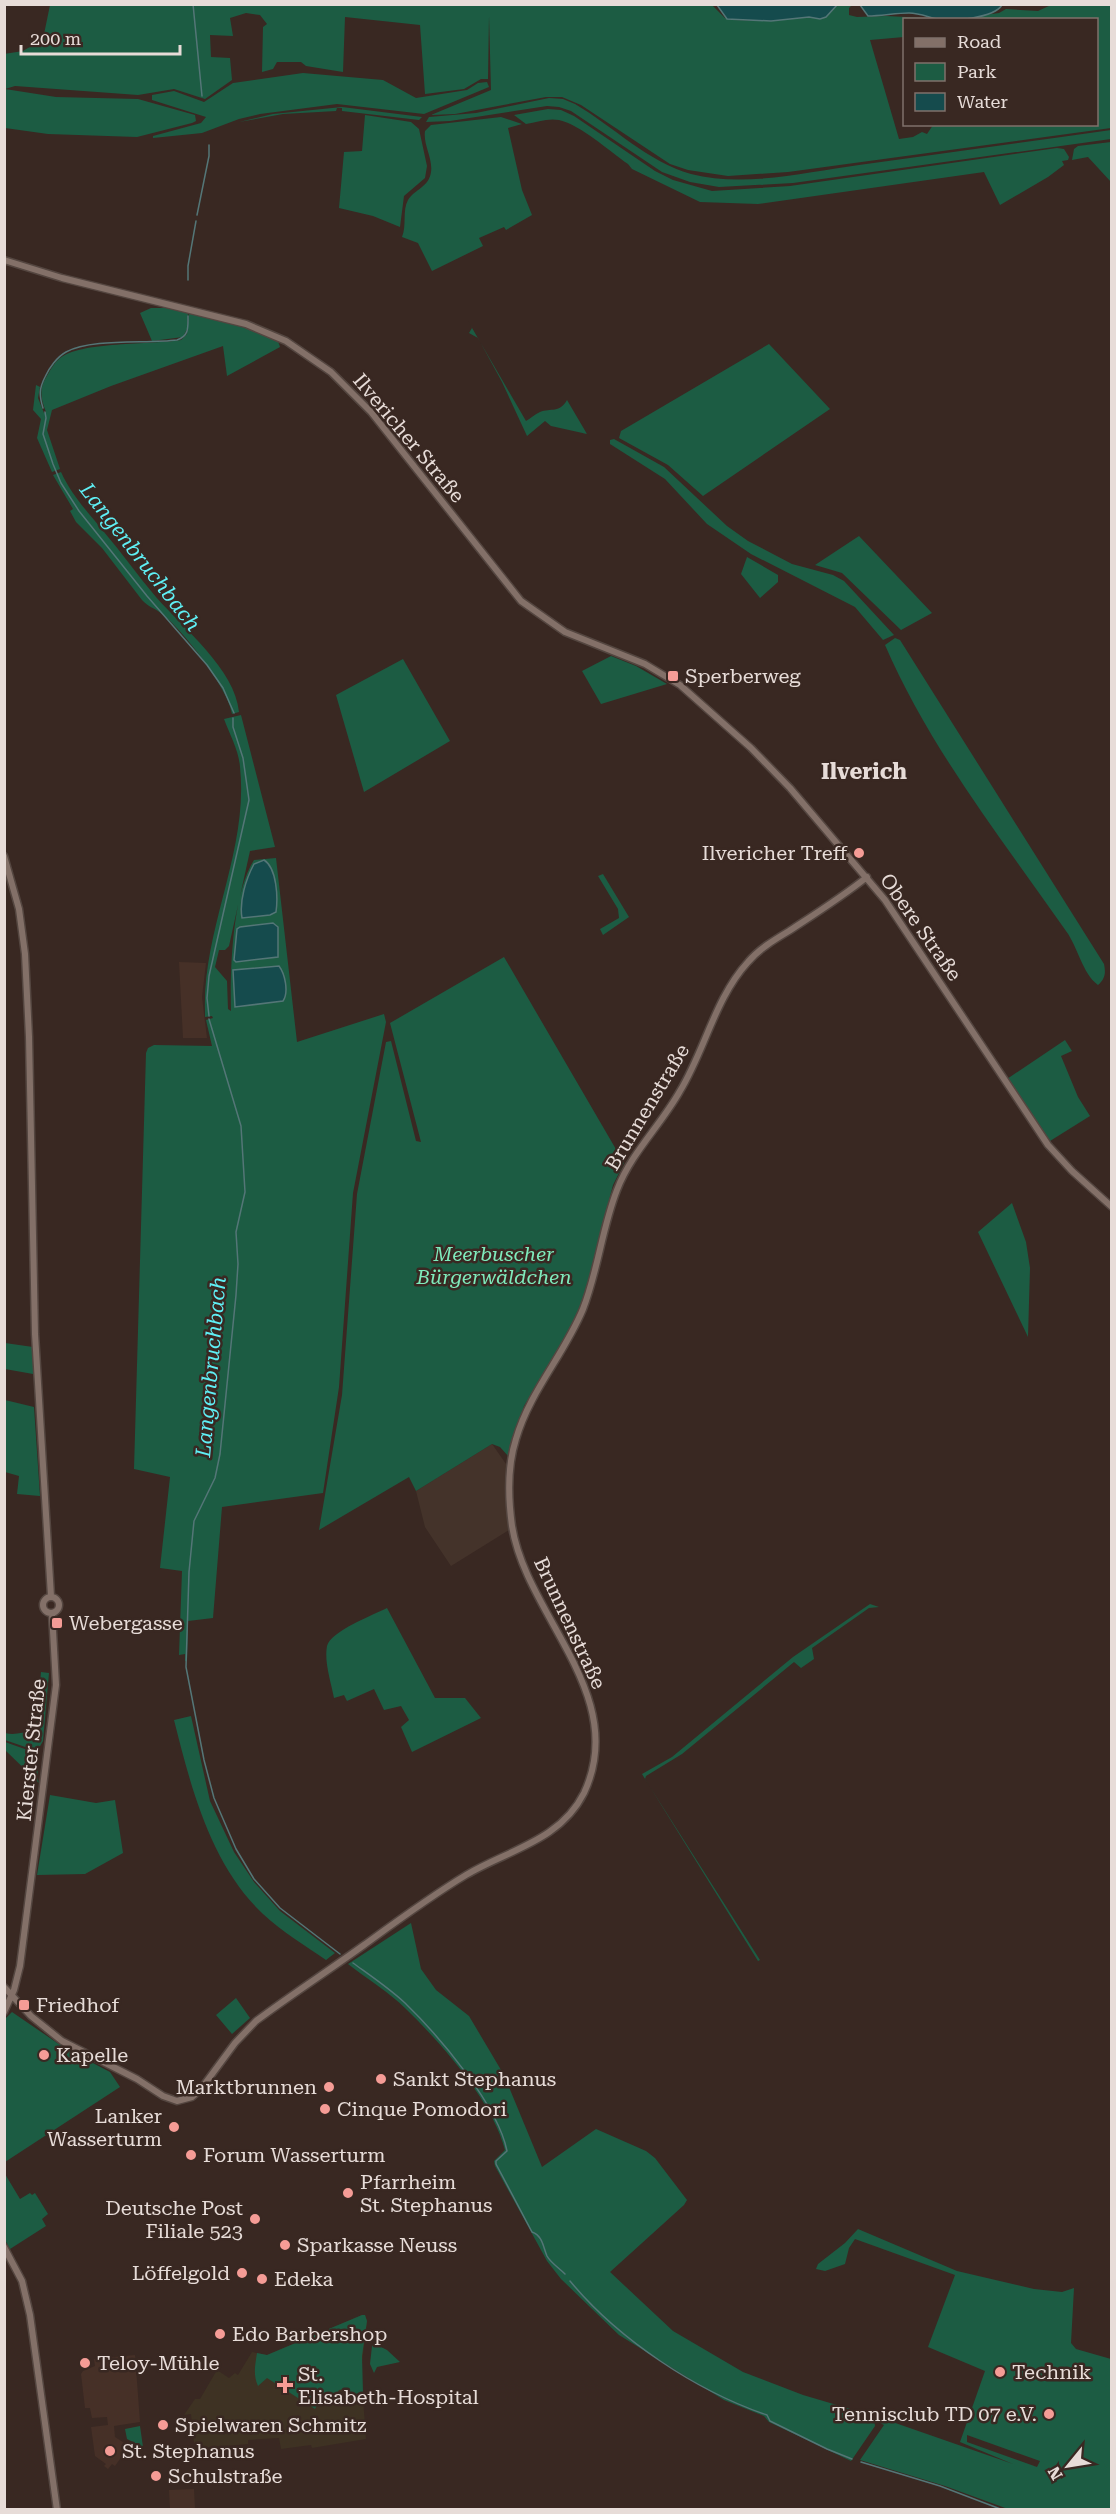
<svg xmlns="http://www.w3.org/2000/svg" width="1116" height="2514" font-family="'Roboto Serif',serif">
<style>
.commercial{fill:#44332a}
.built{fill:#463027}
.medical{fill:#3e3223}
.green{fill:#1c5c43;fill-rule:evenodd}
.water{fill:#154b4d;stroke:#547677;stroke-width:1.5}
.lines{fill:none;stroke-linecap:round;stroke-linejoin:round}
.stream{stroke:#547677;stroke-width:1.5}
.tertiary-casing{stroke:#544640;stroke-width:9}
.tertiary{stroke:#837068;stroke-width:6}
.poi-dot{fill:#f59c96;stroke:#392822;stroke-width:2}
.labels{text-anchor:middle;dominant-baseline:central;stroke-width:5;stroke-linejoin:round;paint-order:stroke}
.street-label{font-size:20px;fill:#e7dcd8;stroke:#392822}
.poi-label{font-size:20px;fill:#e7dcd8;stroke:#392822;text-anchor:start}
.park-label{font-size:20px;font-style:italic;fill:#7febbc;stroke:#392822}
.water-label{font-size:21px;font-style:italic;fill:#5feff4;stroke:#392822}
.quarter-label{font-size:22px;font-weight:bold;fill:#e7dcd8;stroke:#392822}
</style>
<rect width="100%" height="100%" fill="#392822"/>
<path class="commercial" d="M 492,1444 L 506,1464 L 506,1506 L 509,1530 L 451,1566 L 425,1527 L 416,1491 Z"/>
<path class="built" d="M 179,962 L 206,963 L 202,997 L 207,1038 L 183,1038 Z
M 135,2355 L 140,2422 L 114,2426 L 115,2437 L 129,2446 L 115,2466 L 112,2464 L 108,2469 L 104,2466 L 106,2464 L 95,2456 L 91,2427 L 108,2425 L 107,2417 L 92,2418 L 90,2408 L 85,2408 L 81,2374 L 83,2371 L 95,2366 L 94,2359 Z
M 194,2489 L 195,2509 L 170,2509 L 169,2490 Z"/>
<path class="medical" d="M 362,2315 L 365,2315 L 367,2321 L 361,2371 L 366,2439 L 312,2448 L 311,2445 L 281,2449 L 279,2438 L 248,2440 L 248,2444 L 201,2448 L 200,2443 L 194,2443 L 191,2414 L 184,2415 L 195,2399 L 200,2399 L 217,2370 L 229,2378 L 235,2373 L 238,2375 L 252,2352 L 267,2355 Z"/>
<path class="green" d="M 409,4 L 711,4 L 725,18 L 733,20 L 771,21 L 809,17 L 820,19 L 826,17 L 837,5 L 852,5 L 849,8 L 849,15 L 857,17 L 886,16 L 948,19 L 904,20 L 904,37 L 870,40 L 899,139 L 913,137 L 922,132 L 927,134 L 933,125 L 1096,124 L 1096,20 L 955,19 L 999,13 L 1006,9 L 1038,11 L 1051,5 L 1111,5 L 1111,128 L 788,172 L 728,176 L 688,170 L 670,164 L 581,105 L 562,97 L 546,97 L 455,114 L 431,115 L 491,90 L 489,16 L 488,79 L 481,79 L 464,89 L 425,94 L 420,25 L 345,17 L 343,72 L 306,66 L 301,62 L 277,62 L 273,69 L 262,72 L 263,27 L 267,24 L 260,15 L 246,13 L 230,18 L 233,36 L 210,35 L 211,57 L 230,58 L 232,80 L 205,99 L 174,89 L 138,95 L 15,86 L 5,89 L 56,97 L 138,99 L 195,115 L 196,121 L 192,123 L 137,137 L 48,134 L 5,128 L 4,54 L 23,51 L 43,39 L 50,5 Z
M 303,73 L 383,80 L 416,98 L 467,90 L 478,83 L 487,82 L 489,87 L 424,114 L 337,104 L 260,114 L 239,119 L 202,133 L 153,138 L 153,136 L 201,123 L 206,117 L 152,100 L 152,95 L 174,91 L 204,102 L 233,83 Z
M 549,98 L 563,99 L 575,104 C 614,127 648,162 691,174 C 744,188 806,172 859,165 C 944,153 1026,142 1111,130 L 1111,139 L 793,183 L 719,187 L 690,182 L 662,172 L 571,111 L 559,107 L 547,106 L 450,121 L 426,122 L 429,117 L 476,113 Z
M 342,107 L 422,117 L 419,120 L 342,111 L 342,108 L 337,108 L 336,111 L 283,114 L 239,122 L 273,114 Z
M 548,109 L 561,110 L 574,116 L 655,171 L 673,180 L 712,191 L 790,186 L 1057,148 L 1064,149 L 1069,157 L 1068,160 L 1062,161 L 1064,165 L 1048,177 L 1000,205 L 984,172 L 758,204 L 700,202 L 632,169 L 628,164 C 609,151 581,125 559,120 C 548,118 537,122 526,124 L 514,115 Z
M 365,115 L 411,122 L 419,129 L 427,166 L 425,178 L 404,196 L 400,227 L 373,216 L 339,208 L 344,152 L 362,151 Z
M 501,117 L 522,124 L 508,128 L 522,190 L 532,215 L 506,230 L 504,227 L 479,238 L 483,246 L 432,271 L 418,243 L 402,237 C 407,225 402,211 408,200 C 415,189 429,187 431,172 C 433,158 423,145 425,131 L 431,125 Z
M 1111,142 L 1111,182 L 1088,157 L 1072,160 L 1074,149 L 1078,146 Z
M 151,308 L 166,308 L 188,313 L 187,329 L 183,337 L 152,341 L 140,313 Z
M 189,312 L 250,328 L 278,341 L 280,347 L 227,376 L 223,346 L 111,386 L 52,410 L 47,430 L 60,469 L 52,472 L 37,438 L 41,419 L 33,410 L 36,385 L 40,387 L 38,398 L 44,413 L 46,412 C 40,397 39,388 48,374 C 51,369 54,363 59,359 C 79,341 152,345 181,340 L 187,334 Z
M 468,321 L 526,421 C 530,419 535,414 540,412 C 551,408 560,413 567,400 L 587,434 L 551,426 L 545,421 L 527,436 L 502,382 L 478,338 L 469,333 L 472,328 Z
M 769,344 L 830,409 L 703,496 L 668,465 L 619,438 L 621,431 Z
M 614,439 L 664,467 L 727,526 L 748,541 L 792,564 L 833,575 L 844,581 L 894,635 L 883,640 L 855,607 L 751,554 L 707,524 L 665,479 L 610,444 L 610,440 Z
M 61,472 C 72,496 88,512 104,532 C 122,553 138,576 156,597 C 183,628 235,669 239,712 L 232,714 C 229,689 182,629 162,614 C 155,608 148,607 142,600 L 102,548 L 76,522 L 70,511 L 73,509 L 53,475 Z
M 859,536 L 932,613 L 901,630 L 842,573 L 815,565 Z
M 747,557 L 778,575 L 778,582 L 760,598 L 741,574 Z
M 895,638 L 900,640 L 1104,964 C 1106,973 1105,979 1098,985 C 1082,973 1078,947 1066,931 C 1002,839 930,749 885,645 Z
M 611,656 L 636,666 L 667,684 L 601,704 L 582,671 Z
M 403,659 L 450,741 L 364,792 L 336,695 Z
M 241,715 L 275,847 L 250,851 L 229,946 L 225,950 L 219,950 L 215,967 L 227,981 L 228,1009 L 231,1011 C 230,970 232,895 254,860 L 276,858 L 297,1042 L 384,1014 L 386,1022 L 353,1193 L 339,1387 L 323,1493 L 222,1507 L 213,1618 L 188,1621 L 187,1661 L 185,1661 L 185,1654 L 179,1655 L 182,1571 L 160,1568 L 170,1477 L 134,1469 L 146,1053 L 148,1048 L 154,1045 L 212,1046 L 206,1020 L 213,1018 L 212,1016 L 205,1017 L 205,1012 C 202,929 249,851 240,767 C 239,751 230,735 224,719 Z
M 603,874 L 629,917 L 603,935 L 600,929 L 619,918 L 618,909 L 598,876 Z
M 504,957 L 624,1163 L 613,1185 L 582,1305 L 566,1338 L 524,1406 L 509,1457 L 500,1447 L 492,1444 L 416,1491 L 409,1477 L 319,1530 L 342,1395 L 357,1194 L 386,1042 L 391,1041 L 416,1141 L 421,1142 L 390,1023 Z
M 1065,1040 L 1072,1051 L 1061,1056 L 1078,1097 L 1090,1116 L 1050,1141 L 1007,1079 Z
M 1012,1203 L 1026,1242 L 1030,1268 L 1028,1337 L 978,1232 Z
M 5,1343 L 33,1347 L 33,1374 L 5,1369 Z
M 5,1400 L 34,1407 L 40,1496 L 17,1494 L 19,1476 L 5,1472 Z
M 870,1604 L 879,1607 L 869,1608 L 812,1648 L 814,1659 L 801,1668 L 794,1662 L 682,1754 L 646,1776 L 645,1779 L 760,1960 L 758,1961 L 642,1774 L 672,1757 L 793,1657 Z
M 387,1608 L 435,1698 L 465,1698 L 481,1718 L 412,1752 L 401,1727 L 409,1720 L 401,1706 L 384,1710 L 374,1689 L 347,1701 L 344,1695 L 334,1698 C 331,1682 324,1662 327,1646 C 331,1631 373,1615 387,1608 Z
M 41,1672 L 49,1673 L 43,1741 L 39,1748 L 34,1750 L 5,1740 L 5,1733 C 16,1736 24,1731 36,1732 Z
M 191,1716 L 210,1801 L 234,1852 L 254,1882 L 280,1911 L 335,1953 L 326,1960 C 306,1946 282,1932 263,1914 C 211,1865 191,1788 174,1720 Z
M 5,1742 L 36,1753 C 41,1764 35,1774 39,1783 L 5,1750 Z
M 50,1795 L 96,1803 L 115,1800 L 123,1853 L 85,1874 L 37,1875 Z
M 411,1923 L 421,1969 L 436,1990 L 469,2016 L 504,2075 L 542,2167 L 596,2129 L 646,2151 L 655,2158 L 687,2200 L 684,2205 L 610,2272 L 673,2331 L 743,2372 L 803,2395 L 881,2418 L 1013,2464 L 960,2442 L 985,2371 L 928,2347 L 955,2275 L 855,2239 L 849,2248 L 845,2264 L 825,2271 L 816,2269 L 818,2264 L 845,2243 L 858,2229 L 957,2271 L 1034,2289 L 1062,2292 L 1074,2288 L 1071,2343 L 1076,2349 L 1111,2359 L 1111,2509 L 1008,2509 L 945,2486 L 860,2460 L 884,2425 L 874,2420 L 875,2426 L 851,2461 L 769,2422 L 764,2416 L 724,2400 L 619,2335 L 561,2279 L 547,2261 L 495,2166 L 494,2161 L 505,2150 C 493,2102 442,2044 406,2009 C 389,1992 367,1979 348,1964 ZM 967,2435 L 1040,2461 L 1037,2467 L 967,2442 Z
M 236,1998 L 250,2018 L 232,2034 L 216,2015 Z
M 12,2012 L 66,2049 L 110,2072 L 120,2087 L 5,2162 L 4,2020 Z
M 5,2174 L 20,2199 L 30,2193 L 32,2195 L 35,2193 L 48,2214 L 42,2219 L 46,2226 L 10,2249 L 5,2240 Z
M 362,2315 L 365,2315 L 367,2321 L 362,2356 L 363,2393 L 345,2395 L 345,2389 L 339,2390 L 335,2398 L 332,2397 L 327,2404 L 320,2400 L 315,2409 L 267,2378 L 258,2386 C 253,2375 255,2366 257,2353 L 267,2355 Z
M 375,2344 L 387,2350 L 400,2362 L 377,2367 L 374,2373 L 370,2364 L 372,2346 Z
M 140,2426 L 143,2447 L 127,2439 L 125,2429 Z"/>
<path class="water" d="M 717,5 L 837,5 L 826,17 L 820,19 L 809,17 L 771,21 L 727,19 Z
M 860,5 L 1002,5 C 994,18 952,22 937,19 C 928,17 919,13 909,13 C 896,13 881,16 868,16 Z
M 264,860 C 277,868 278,898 276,912 L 270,915 L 242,918 C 239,901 246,879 254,864 Z
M 273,923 L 278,927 L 278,957 L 236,962 L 234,960 L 237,929 L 240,927 Z
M 279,966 C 285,974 289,992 283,1001 L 235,1007 L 233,970 Z"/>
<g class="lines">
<path class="stream" d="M 193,4 L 202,96
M 197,215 L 209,156 L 209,145
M 188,280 L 188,266 L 196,221
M 43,408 C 39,395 39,389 45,377 C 49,368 57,357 66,352 C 92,338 146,344 177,340 C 189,336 188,328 188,316
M 45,412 L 46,418 L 43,434 L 53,464 L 61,483 L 79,511 L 147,596 L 207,665 L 223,688 L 234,713
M 209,1016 L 207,998 L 209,976 L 249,800 L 243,758 L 233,727 L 233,718
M 209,1019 L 241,1126 L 245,1192 L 236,1232 L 238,1264 L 236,1295 L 220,1454 L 215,1478 L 194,1521 L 189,1572 L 186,1667 L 204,1760 L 214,1798 L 236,1849 L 254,1879 L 280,1908 L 340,1954
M 353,1963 C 371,1976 389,1988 405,2003 C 439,2036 498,2105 507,2151 L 496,2161 L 496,2164 L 532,2232 C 543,2236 543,2247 547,2256 C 550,2262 560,2269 565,2274
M 570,2281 C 618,2339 696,2391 767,2415 L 770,2421 L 827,2449 L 852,2459
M 861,2462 L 940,2486 L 1003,2510"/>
<defs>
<path id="tertiary" d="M 4,260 L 62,278 L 246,324 L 286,341 L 331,372 L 371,412 L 521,601 L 565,632 L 645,664 L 680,685 L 751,748 L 790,788 L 885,900 L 1048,1145 L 1072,1171 L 1112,1207
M 4,856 L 19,909 L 25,954 L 29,1037 L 35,1334 L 51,1596
M43 1605a8 8 0 1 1 16 0a8 8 0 1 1-16 0Z
M 4,1987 L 31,2016 L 62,2041 L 137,2079 L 163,2096 L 177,2101 L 192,2097 L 201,2089 L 235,2043 L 256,2021 C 291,1995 328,1971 364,1945 C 397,1921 431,1896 466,1875 C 508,1850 560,1841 584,1793 C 630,1695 526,1616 512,1526 C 508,1497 507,1467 516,1439 C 530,1391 564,1355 583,1309 C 598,1271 602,1228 617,1190 C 631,1153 661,1125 680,1091 C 705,1050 715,998 748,962 C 759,949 774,940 789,931 C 815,914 842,897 867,877
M 4,2012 L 14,1990 L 20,1966 L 56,1685 L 52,1613
M 4,2247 L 22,2281 L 30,2315 L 57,2510"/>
</defs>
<use href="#tertiary" class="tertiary-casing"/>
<use href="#tertiary" class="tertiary"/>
</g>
<g class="poi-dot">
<rect x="667" y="670" width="12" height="12" rx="3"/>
<circle cx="859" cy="853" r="6"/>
<rect x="51" y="1617" width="12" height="12" rx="3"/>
<rect x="18" y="1999" width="12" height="12" rx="3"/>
<circle cx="44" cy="2055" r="6"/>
<circle cx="381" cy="2079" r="6"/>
<circle cx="329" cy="2087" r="6"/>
<circle cx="325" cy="2109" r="6"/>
<circle cx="174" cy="2127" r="6"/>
<circle cx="191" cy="2155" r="6"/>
<circle cx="348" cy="2193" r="6"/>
<circle cx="255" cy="2219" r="6"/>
<circle cx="285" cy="2245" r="6"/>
<circle cx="242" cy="2273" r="6"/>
<circle cx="262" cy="2279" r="6"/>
<circle cx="220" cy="2334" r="6"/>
<circle cx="85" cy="2363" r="6"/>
<circle cx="1000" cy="2372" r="6"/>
<path d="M282 2376h6v6h6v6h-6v6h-6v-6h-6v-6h6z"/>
<circle cx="1049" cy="2414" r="6"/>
<circle cx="163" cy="2425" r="6"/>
<circle cx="110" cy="2451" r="6"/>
<circle cx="156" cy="2476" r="6"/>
</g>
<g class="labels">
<g class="street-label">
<text transform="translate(409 438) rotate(50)">Ilvericher Straße</text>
<text transform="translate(921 927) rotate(55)">Obere Straße</text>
<text transform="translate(647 1107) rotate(-59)">Brunnenstraße</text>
<text transform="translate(570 1623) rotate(65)">Brunnenstraße</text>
<text transform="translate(31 1750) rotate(-84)">Kierster Straße</text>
</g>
<g class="poi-label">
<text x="685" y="676">Sperberweg</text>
<text x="847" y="853" text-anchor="end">Ilvericher Treff</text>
<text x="69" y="1623">Webergasse</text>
<text x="36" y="2005">Friedhof</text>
<text x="56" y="2055">Kapelle</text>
<text x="393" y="2079">Sankt Stephanus</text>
<text x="317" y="2087" text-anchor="end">Marktbrunnen</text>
<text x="337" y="2109">Cinque Pomodori</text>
<text x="162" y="2116" text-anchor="end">Lanker<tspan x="162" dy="23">Wasserturm</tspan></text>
<text x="203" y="2155">Forum Wasserturm</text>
<text x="360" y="2182">Pfarrheim<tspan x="360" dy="23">St. Stephanus</tspan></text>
<text x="243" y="2208" text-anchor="end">Deutsche Post<tspan x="243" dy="23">Filiale 523</tspan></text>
<text x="297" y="2245">Sparkasse Neuss</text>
<text x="230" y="2273" text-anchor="end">Löffelgold</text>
<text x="274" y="2279">Edeka</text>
<text x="232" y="2334">Edo Barbershop</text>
<text x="97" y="2363">Teloy-Mühle</text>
<text x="1012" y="2372">Technik</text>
<text x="298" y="2374">St.<tspan x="298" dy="23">Elisabeth-Hospital</tspan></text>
<text x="1037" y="2414" text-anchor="end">Tennisclub TD 07 e.V.</text>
<text x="175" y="2425">Spielwaren Schmitz</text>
<text x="122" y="2451">St. Stephanus</text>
<text x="168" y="2476">Schulstraße</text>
</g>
<g class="park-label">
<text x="494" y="1254">Meerbuscher<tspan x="494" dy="23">Bürgerwäldchen</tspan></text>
</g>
<g class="water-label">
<text transform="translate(140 557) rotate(52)">Langenbruchbach</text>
<text transform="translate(211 1367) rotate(-85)">Langenbruchbach</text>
</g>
<g class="quarter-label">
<text x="864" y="771">Ilverich</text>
</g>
</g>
<rect width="1116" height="2514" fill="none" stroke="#e7dcd8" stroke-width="12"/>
<rect x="903" y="18" width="195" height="108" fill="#392822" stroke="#7f706b" stroke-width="1.5"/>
<rect x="915" y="38" width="30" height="9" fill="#837068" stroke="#7f706b" stroke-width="1.5"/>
<text x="957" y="48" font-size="18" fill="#e7dcd8">Road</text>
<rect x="915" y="63" width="30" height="18" fill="#1c5c43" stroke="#7f706b" stroke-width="1.5"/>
<text x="957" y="78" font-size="18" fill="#e7dcd8">Park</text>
<rect x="915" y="93" width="30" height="18" fill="#154b4d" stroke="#7f706b" stroke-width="1.5"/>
<text x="957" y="108" font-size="18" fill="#e7dcd8">Water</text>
<g transform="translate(1068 2466) rotate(240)" stroke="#392822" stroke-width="4.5" paint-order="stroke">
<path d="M0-4.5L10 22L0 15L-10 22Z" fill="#e7dcd8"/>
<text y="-9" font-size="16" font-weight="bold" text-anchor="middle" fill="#e7dcd8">N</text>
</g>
<path d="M21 45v9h159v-9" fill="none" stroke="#e7dcd8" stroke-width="3"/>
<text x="30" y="45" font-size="18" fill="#e7dcd8" stroke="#392822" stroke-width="4.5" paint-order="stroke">200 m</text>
</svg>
